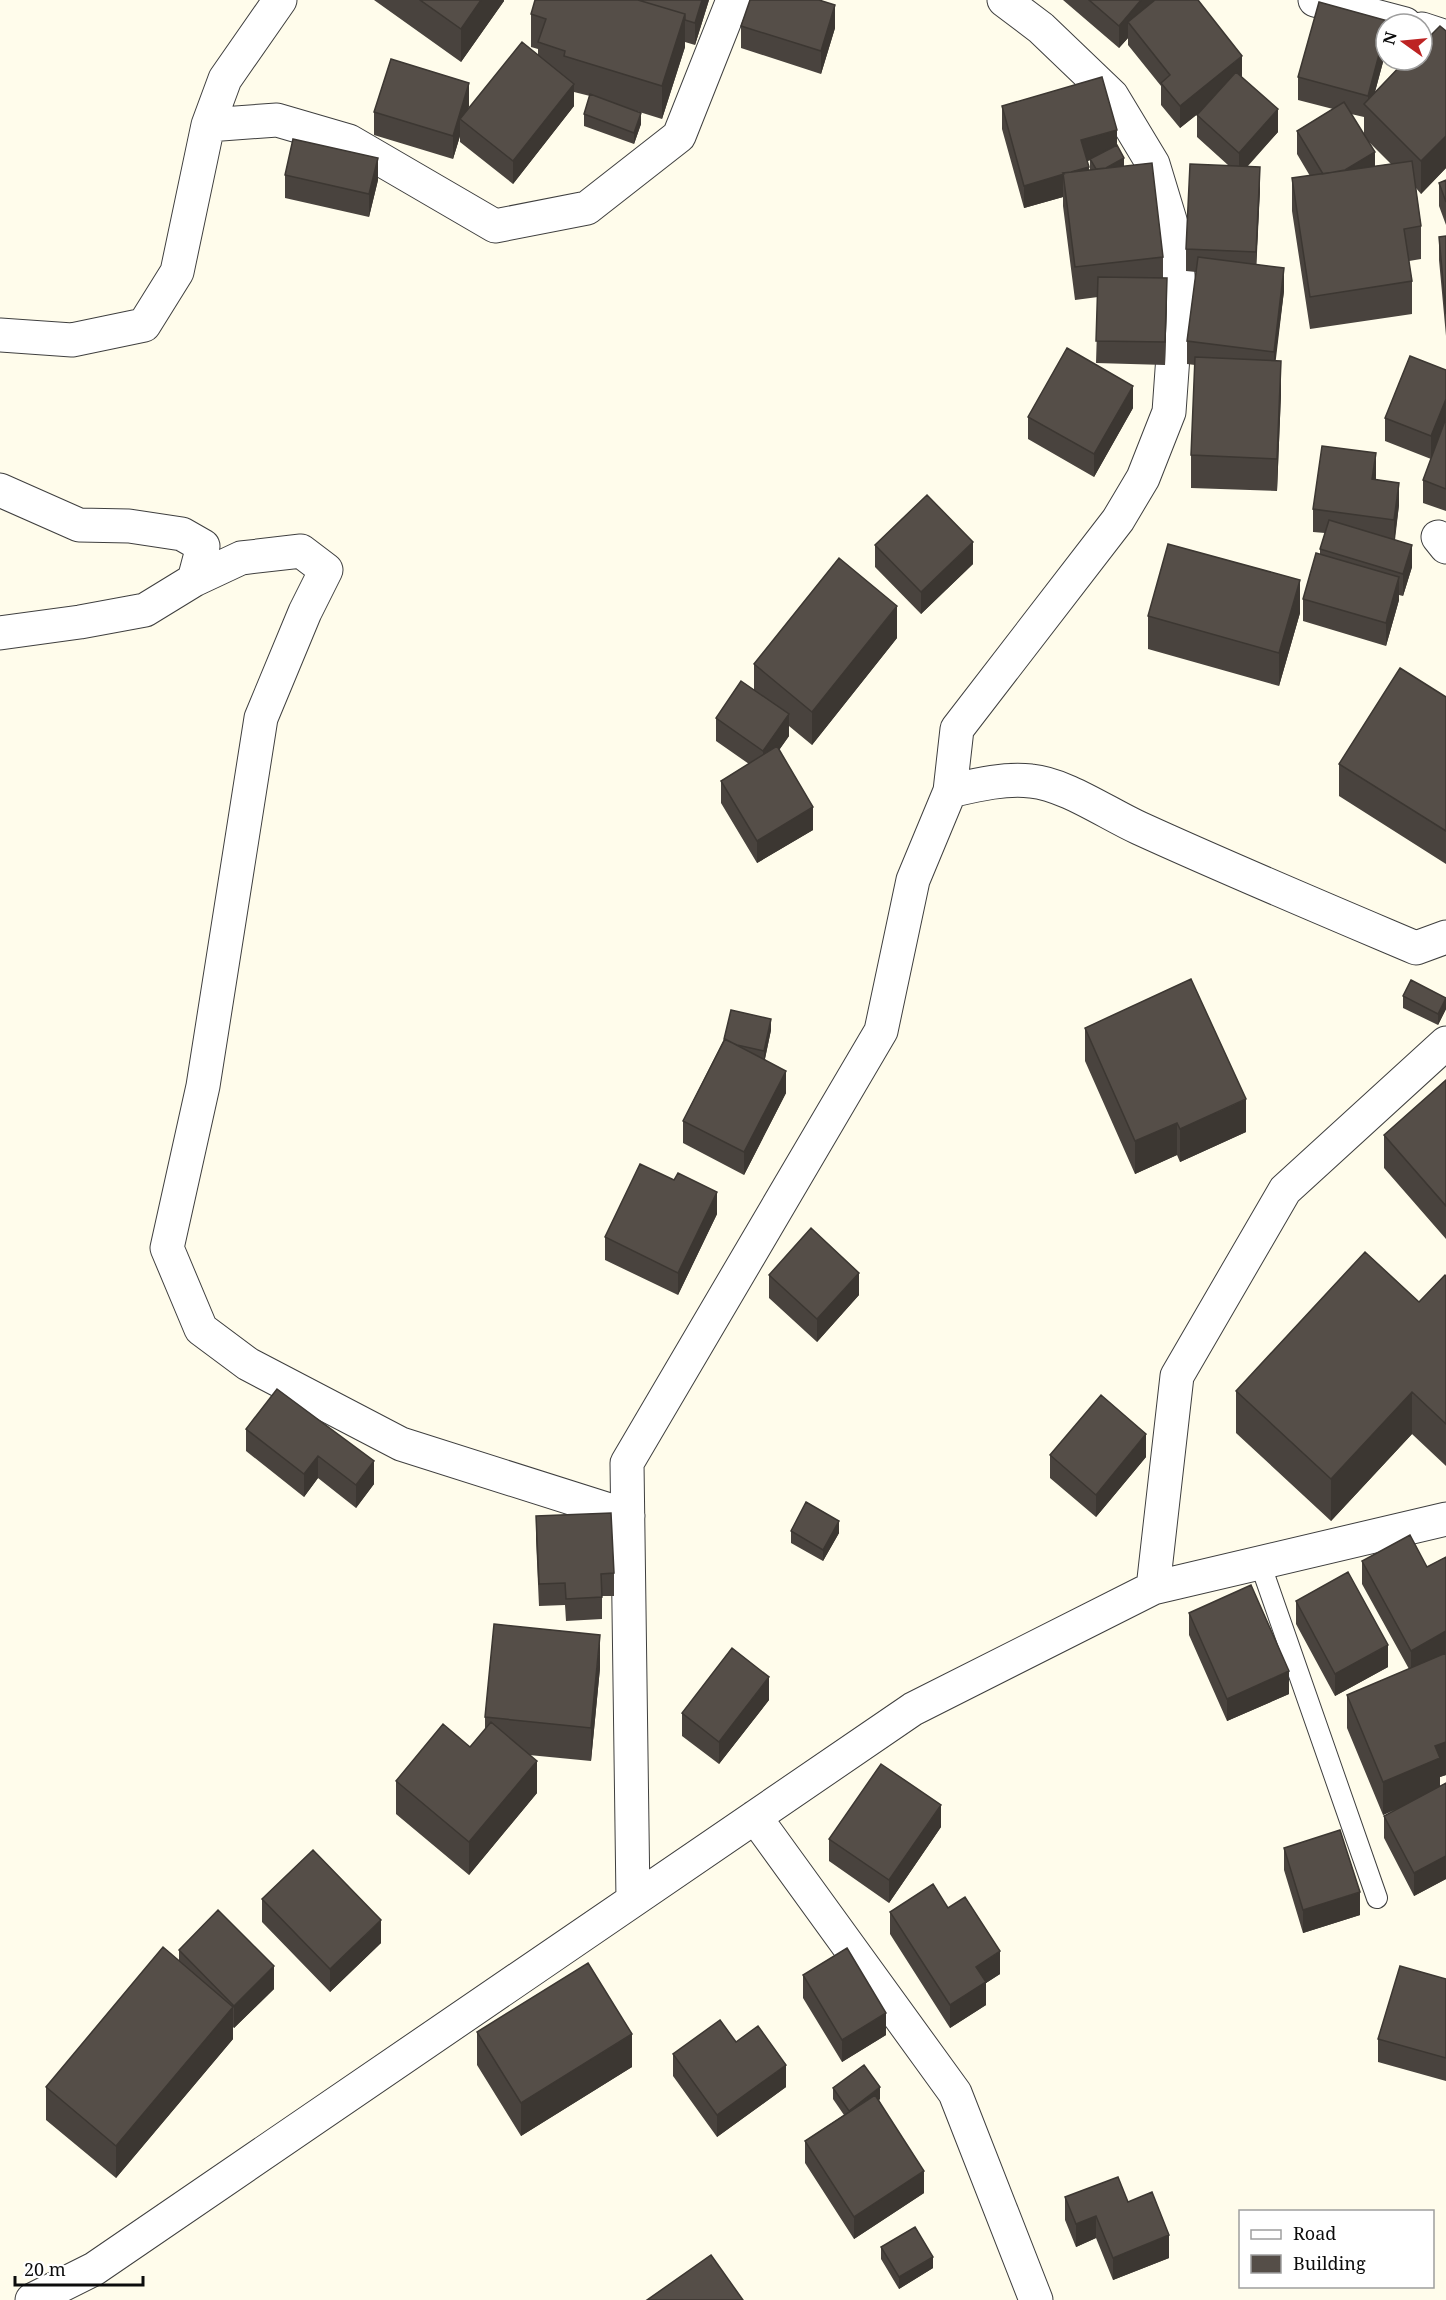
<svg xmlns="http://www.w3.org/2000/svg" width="1446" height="2300" font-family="'Noto Serif',serif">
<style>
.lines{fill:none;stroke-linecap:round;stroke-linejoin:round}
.service-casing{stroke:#3f3f3f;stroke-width:22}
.minor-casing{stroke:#3f3f3f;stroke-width:35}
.service{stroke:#fff;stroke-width:20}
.minor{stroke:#fff;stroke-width:33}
.wall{fill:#49433e;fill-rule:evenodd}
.shaded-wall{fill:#3c3732}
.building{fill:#554e48;stroke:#3c3732;stroke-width:1.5}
</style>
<rect width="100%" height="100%" fill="#fffceb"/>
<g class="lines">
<defs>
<path id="service" d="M 1260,1563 L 1377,1898"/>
<path id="minor" d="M 280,0 L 225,79 L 208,125 L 277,120 L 349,141 L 495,226 L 587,208 L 679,136 L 733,0
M 1315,0 L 1405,24
M 1422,29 L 1446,37
M 0,335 L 72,340 L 144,325 L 177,272 L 208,125
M 0,490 L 79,525 L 129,526 L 182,534 L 203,546 L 194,580 L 145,610 L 80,622 L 0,633
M 1438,537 L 1446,547
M 194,580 L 241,558 L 301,551 L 326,570 L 305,612 L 261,718 L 203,1086 L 167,1248 L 201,1329 L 248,1364 L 401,1444 L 628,1516
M 950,791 L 957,729 L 1118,520 L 1143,478 L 1169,412 L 1173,356 L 1181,302 L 1173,230 L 1153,164 L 1112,96 L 1041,28 L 1004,0
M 1153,1588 L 1177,1376 L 1285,1190 L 1446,1043
M 755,1817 L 955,2093 L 1036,2300
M 633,1900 L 627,1463 L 881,1031 L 913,880 L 950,791 C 976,785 1004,778 1031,781 C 1065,784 1108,814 1139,828 C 1231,870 1324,909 1416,948 L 1446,937
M 32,2300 L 94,2269 L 913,1709 L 1153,1588 L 1446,1519"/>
</defs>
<use href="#service" class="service-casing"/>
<use href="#minor" class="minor-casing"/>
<use href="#service" class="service"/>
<use href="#minor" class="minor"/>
</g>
<path class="wall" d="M 374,0 L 504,0 L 504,1 L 461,62 Z
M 709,0 L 695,45 L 685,42 L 685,47 L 662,119 L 633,110 L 641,124 L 634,144 L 584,126 L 584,114 L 590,96 L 574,92 L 574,106 L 513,184 L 460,142 L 460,136 L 453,159 L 374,135 L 374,112 L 469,106 L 468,109 L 538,55 L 538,49 L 531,47 L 531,14 Z
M 1063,0 L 1198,0 L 1242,77 L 1278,132 L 1248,166 L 1260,189 L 1256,265 L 1284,291 L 1275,360 L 1281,394 L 1277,491 L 1191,488 L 1191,455 L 1195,365 L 1187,364 L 1187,341 L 1196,272 L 1186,271 L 1186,249 L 1228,165 L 1197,137 L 1197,115 L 1199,113 L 1180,128 L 1161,105 L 1161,86 L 1128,45 L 1128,38 L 1119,48 Z
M 1319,2 L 1388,21 L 1388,24 L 1386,24 L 1386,51 L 1375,92 L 1406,60 L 1422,60 L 1422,44 L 1440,26 L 1446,31 L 1446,168 L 1421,194 L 1416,188 L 1421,226 L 1421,259 L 1409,261 L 1412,281 L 1412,314 L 1310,329 L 1292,211 L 1292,178 L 1310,176 L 1297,154 L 1297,131 L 1333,109 L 1298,100 L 1298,77 ZM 1351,114 L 1364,117 L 1364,134 ZM 1367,140 L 1391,164 L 1375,166 L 1375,152 Z
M 741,26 L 835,28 L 821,74 L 741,48 Z
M 1002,106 L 1117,145 L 1124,166 L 1163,257 L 1163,278 L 1167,301 L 1165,365 L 1096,363 L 1098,297 L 1075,300 L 1063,206 L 1063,197 L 1024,208 L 1002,129 ZM 1090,160 L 1090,170 L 1089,170 L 1087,161 Z
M 285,175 L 378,180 L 369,217 L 285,198 Z
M 1446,180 L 1446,225 L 1439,206 L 1439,183 Z
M 1446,236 L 1446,336 L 1439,260 L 1439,237 Z
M 1446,370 L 1446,511 L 1423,503 L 1423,480 L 1431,459 L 1385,441 L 1385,418 Z
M 1133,408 L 1094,477 L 1028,439 L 1028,417 Z
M 1376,476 L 1376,479 L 1399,505 L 1395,540 L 1412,567 L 1403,596 L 1399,595 L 1399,600 L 1386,646 L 1303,621 L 1303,599 L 1320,554 L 1320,549 L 1325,533 L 1313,532 L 1313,509 Z
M 875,545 L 973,564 L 921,614 L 875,567 Z
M 1300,613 L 1279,686 L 1148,649 L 1148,616 Z
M 897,638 L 812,745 L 789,726 L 789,736 L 779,750 L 813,830 L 757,863 L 721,803 L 721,781 L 749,764 L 716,741 L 716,718 L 754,690 L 754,664 Z
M 1446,697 L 1446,864 L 1339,796 L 1339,764 Z
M 1403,996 L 1446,1009 L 1438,1025 L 1403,1008 Z
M 1085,1028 L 1246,1132 L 1180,1162 L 1177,1155 L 1135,1174 L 1085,1061 Z
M 771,1030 L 765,1059 L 786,1093 L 744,1175 L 683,1143 L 683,1121 L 724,1039 Z
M 1446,1080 L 1446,1239 L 1384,1168 L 1384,1135 Z
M 717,1214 L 678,1295 L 605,1260 L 605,1237 Z
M 769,1275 L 859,1295 L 817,1342 L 769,1298 Z
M 1446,1276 L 1446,1466 L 1412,1434 L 1331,1521 L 1236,1433 L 1236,1391 L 1419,1302 Z
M 246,1429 L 374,1461 L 374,1484 L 356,1508 L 318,1478 L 304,1497 L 246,1451 Z
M 1050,1455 L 1146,1457 L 1096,1517 L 1050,1478 Z
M 536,1516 L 614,1573 L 614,1596 L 602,1596 L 602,1619 L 566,1621 L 565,1605 L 539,1606 L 536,1539 Z
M 791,1531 L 839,1533 L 823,1561 L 791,1543 Z
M 1446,1557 L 1446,1775 L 1440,1777 L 1440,1786 L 1446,1783 L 1446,1879 L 1414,1896 L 1384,1838 L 1384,1816 L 1396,1809 L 1383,1815 L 1347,1728 L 1347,1695 L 1409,1669 L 1362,1584 L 1362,1561 L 1427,1567 Z
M 1296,1601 L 1388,1667 L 1335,1696 L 1296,1624 Z
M 1189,1613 L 1289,1694 L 1227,1721 L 1189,1635 Z
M 600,1668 L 591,1761 L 529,1755 L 537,1793 L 469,1875 L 396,1814 L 396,1781 L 470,1747 L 485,1730 L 485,1717 Z
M 769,1700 L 719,1764 L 682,1736 L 682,1713 Z
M 941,1827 L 889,1903 L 829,1861 L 829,1839 Z
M 1284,1848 L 1360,1915 L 1303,1933 L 1284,1870 Z
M 262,1899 L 381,1943 L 330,1992 L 262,1922 Z
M 948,1908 L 1000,1974 L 986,1983 L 986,2005 L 950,2028 L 890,1934 L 890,1912 Z
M 179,1950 L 274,1989 L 234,2028 L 233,2027 L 233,2039 L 116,2178 L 46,2120 L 46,2087 L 179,1961 Z
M 803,1975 L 886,2035 L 842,2062 L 803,1998 Z
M 1446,1979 L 1446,2081 L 1378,2062 L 1378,2039 Z
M 477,2032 L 632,2067 L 521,2136 L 477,2065 Z
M 736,2042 L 786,2087 L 717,2137 L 673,2076 L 673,2054 Z
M 833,2088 L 880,2099 L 879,2100 L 924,2193 L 854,2239 L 805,2163 L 805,2141 L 844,2115 L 833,2099 Z
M 1065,2197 L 1169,2258 L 1113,2280 L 1096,2238 L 1076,2247 L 1065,2220 Z
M 881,2247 L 933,2268 L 899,2289 L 881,2259 Z"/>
<path class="shaded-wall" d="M 481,0 L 504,0 L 504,1 L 461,62 L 461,29 Z
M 702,0 L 709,0 L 695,45 L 695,23 Z
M 1141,0 L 1160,0 L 1128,22 L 1128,38 L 1119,48 L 1119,26 Z
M 835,5 L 835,28 L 821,74 L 821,51 Z
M 685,14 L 685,47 L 662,119 L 662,86 Z
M 1386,28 L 1386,51 L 1370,110 L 1368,108 L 1368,96 Z
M 1242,56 L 1242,78 L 1180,128 L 1180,106 Z
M 469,83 L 469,106 L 464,122 L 460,119 L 460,136 L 453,159 L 453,136 Z
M 574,84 L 574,106 L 513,184 L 513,161 Z
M 1278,109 L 1278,132 L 1239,175 L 1239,153 Z
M 641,113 L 641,124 L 634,144 L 634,133 Z
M 1117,130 L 1117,152 L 1081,163 L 1081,140 Z
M 1446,136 L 1446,168 L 1421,194 L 1421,161 Z
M 1375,152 L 1375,175 L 1327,181 Z
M 378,158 L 378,180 L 369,217 L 369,194 Z
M 1124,158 L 1124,170 L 1098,172 Z
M 1089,167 L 1089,190 L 1064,174 Z
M 1260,167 L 1260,189 L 1256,274 L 1256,252 Z
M 1063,174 L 1063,197 L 1024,208 L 1024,186 Z
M 1284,268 L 1284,291 L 1274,375 L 1274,352 Z
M 1167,278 L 1167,301 L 1165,365 L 1165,342 Z
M 1281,361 L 1281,394 L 1277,491 L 1277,459 Z
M 1133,386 L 1133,408 L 1094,477 L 1094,454 Z
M 1446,399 L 1446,422 L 1431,459 L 1431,436 Z
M 1376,453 L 1376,476 L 1372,501 L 1372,479 Z
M 1399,483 L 1399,505 L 1394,543 L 1394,520 Z
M 973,542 L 973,564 L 921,614 L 921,592 Z
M 1412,545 L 1412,567 L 1403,596 L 1403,574 Z
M 1399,577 L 1399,600 L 1386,646 L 1386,623 Z
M 1300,580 L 1300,613 L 1279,686 L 1279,653 Z
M 897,606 L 897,638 L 812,745 L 812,712 Z
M 789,714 L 789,736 L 763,773 L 763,751 Z
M 813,807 L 813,830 L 757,863 L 757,841 Z
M 1446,998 L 1446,1009 L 1438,1025 L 1438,1014 Z
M 771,1019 L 771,1030 L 764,1063 L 764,1051 Z
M 786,1071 L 786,1093 L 744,1175 L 744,1152 Z
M 1246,1099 L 1246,1132 L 1180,1162 L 1180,1129 Z
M 1177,1123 L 1177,1155 L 1135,1174 L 1135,1141 Z
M 717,1192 L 717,1214 L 678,1295 L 678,1273 Z
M 859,1273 L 859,1295 L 817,1342 L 817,1319 Z
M 1412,1392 L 1412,1434 L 1331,1521 L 1331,1479 Z
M 1146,1434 L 1146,1457 L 1096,1517 L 1096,1495 Z
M 318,1456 L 318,1478 L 304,1497 L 304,1474 Z
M 374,1461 L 374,1484 L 356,1508 L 356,1485 Z
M 839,1521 L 839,1533 L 823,1561 L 823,1550 Z
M 1446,1631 L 1446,1654 L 1411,1673 L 1411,1651 Z
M 600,1635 L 600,1668 L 591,1761 L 591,1728 Z
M 1388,1645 L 1388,1667 L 1335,1696 L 1335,1674 Z
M 1289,1671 L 1289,1694 L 1227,1721 L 1227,1699 Z
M 769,1677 L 769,1700 L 719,1764 L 719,1742 Z
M 1446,1742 L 1446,1775 L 1440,1777 L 1440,1790 L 1383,1815 L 1383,1782 L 1435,1746 Z
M 537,1761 L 537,1793 L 469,1875 L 469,1842 Z
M 941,1805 L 941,1827 L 889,1903 L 889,1880 Z
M 1446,1856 L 1446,1879 L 1414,1896 L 1414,1873 Z
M 1360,1892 L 1360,1915 L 1303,1933 L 1303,1910 Z
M 381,1920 L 381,1943 L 330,1992 L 330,1969 Z
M 1000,1951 L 1000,1974 L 986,1983 L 986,2005 L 950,2028 L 950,2005 L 976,1967 Z
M 274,1966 L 274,1989 L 234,2028 L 234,2006 Z
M 233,2007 L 233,2039 L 116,2178 L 116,2146 Z
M 886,2013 L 886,2035 L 842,2062 L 842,2040 Z
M 632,2034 L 632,2067 L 521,2136 L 521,2103 Z
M 786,2065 L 786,2087 L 717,2137 L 717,2115 Z
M 880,2087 L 880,2099 L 849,2122 L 849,2111 Z
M 924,2171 L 924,2193 L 854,2239 L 854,2217 Z
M 1096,2216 L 1096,2238 L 1076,2247 L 1076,2224 Z
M 1169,2235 L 1169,2258 L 1113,2280 L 1113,2258 Z
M 933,2257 L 933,2268 L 899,2289 L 899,2277 Z"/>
<path class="building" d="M 420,0 L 481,0 L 461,29 Z
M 535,0 L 638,0 L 685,14 L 662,86 L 564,56 L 565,51 L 538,42 L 546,19 L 531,14 Z
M 638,0 L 702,0 L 695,23 L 685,20 L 685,14 Z
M 750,0 L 819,0 L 835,5 L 821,51 L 741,26 Z
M 1089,0 L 1141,0 L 1119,26 Z
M 1155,0 L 1198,0 L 1242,56 L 1180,106 L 1161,83 L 1170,75 L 1128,22 Z
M 1319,2 L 1388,21 L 1387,24 L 1386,24 L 1386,28 L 1368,96 L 1298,77 Z
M 1440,26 L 1446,31 L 1446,136 L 1421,161 L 1364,104 L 1406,60 L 1422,60 L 1422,44 Z
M 522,42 L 574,84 L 513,161 L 460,119 Z
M 391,59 L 469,83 L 453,136 L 374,112 Z
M 1236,72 L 1278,109 L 1239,153 L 1197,115 Z
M 1102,77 L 1117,130 L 1081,140 L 1089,167 L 1071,172 L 1063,173 L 1064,174 L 1024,186 L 1002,106 Z
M 590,94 L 641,113 L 634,133 L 584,114 Z
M 1344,102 L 1375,152 L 1345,170 L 1323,174 L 1297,131 Z
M 293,139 L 378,158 L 369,194 L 285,175 Z
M 1117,145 L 1124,158 L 1106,168 L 1096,169 L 1090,159 Z
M 1412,161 L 1421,226 L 1404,229 L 1412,281 L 1310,297 L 1292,178 Z
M 1152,163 L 1163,257 L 1075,267 L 1063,173 Z
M 1190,164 L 1260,167 L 1256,252 L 1186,249 Z
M 1446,180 L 1446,202 L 1439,183 Z
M 1446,236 L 1446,314 L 1439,237 Z
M 1198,257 L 1284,268 L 1274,352 L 1187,341 Z
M 1098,277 L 1167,278 L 1165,342 L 1096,341 Z
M 1067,348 L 1133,386 L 1094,454 L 1028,417 Z
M 1410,356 L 1446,370 L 1446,399 L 1431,436 L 1385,418 Z
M 1195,357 L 1281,361 L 1277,459 L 1191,455 Z
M 1446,418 L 1446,489 L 1423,480 Z
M 1322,446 L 1376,453 L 1372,479 L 1399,483 L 1394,520 L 1313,509 Z
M 927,495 L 973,542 L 921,592 L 875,545 Z
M 1329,520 L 1412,545 L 1403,574 L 1320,549 Z
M 1168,544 L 1300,580 L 1279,653 L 1148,616 Z
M 1316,553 L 1399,577 L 1386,623 L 1303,599 Z
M 839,558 L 897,606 L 812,712 L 754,664 Z
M 1400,668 L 1446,697 L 1446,831 L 1339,764 Z
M 741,681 L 789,714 L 763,751 L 716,718 Z
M 777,746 L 813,807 L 757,841 L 721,781 Z
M 1191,979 L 1246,1099 L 1180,1129 L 1177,1123 L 1135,1141 L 1085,1028 Z
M 1411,980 L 1446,998 L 1438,1014 L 1403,996 Z
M 731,1010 L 771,1019 L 764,1051 L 737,1045 L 724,1039 Z
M 725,1039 L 786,1071 L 744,1152 L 683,1121 Z
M 1446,1080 L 1446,1206 L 1384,1135 Z
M 640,1164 L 674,1180 L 678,1173 L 717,1192 L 678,1273 L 605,1237 Z
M 811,1228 L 859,1273 L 817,1319 L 769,1275 Z
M 1365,1252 L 1419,1302 L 1445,1275 L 1446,1276 L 1446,1424 L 1412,1392 L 1331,1479 L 1236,1391 Z
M 277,1389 L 374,1461 L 356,1485 L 318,1456 L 304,1474 L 246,1429 Z
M 1101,1395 L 1146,1434 L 1096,1495 L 1050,1455 Z
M 806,1502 L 839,1521 L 823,1550 L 791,1531 Z
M 611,1513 L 614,1573 L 601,1574 L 602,1597 L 566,1599 L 565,1583 L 539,1584 L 536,1516 Z
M 1410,1535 L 1427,1567 L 1446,1557 L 1446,1631 L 1411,1651 L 1362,1561 Z
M 1348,1572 L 1388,1645 L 1335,1674 L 1296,1601 Z
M 1251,1585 L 1289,1671 L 1227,1699 L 1189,1613 Z
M 494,1624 L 600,1635 L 591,1728 L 485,1717 Z
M 732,1648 L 769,1677 L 719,1742 L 682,1713 Z
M 1446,1653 L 1446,1742 L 1435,1746 L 1440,1758 L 1383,1782 L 1347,1695 Z
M 491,1722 L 537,1761 L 469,1842 L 396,1781 L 443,1724 L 470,1747 Z
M 881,1764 L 941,1805 L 889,1880 L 829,1839 Z
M 1446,1783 L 1446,1856 L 1414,1873 L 1384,1816 Z
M 1340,1830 L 1360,1892 L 1303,1910 L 1284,1848 Z
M 313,1850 L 381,1920 L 330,1969 L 262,1899 Z
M 933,1884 L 948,1908 L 965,1897 L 1000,1951 L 976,1967 L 986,1982 L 950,2005 L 890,1912 Z
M 218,1910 L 274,1966 L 234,2006 L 179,1950 Z
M 163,1947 L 233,2007 L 116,2146 L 46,2087 Z
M 847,1948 L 886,2013 L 842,2040 L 803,1975 Z
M 588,1963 L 632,2034 L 521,2103 L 477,2032 Z
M 1400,1966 L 1446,1979 L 1446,2058 L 1378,2039 Z
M 720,2020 L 736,2042 L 758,2026 L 786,2065 L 717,2115 L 673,2054 Z
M 864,2065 L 880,2087 L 849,2111 L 833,2088 Z
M 875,2095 L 924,2171 L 854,2217 L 805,2141 Z
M 1118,2177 L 1128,2202 L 1152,2192 L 1169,2235 L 1113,2258 L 1096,2216 L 1076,2224 L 1065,2197 Z
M 915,2227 L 933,2257 L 899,2277 L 881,2247 Z
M 711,2255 L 743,2300 L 647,2300 Z"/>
<rect x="1239" y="2210" width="195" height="78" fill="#ffffff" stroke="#9e9e9e" stroke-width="1.5"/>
<rect x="1251" y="2230" width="30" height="9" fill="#ffffff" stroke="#9e9e9e" stroke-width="1.5"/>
<text x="1293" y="2240" font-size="18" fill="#0c0c0c">Road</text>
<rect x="1251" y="2255" width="30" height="18" fill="#554e48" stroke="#9e9e9e" stroke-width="1.5"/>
<text x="1293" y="2270" font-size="18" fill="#0c0c0c">Building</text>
<g transform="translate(1404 42) rotate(285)"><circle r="28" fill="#ffffff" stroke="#9e9e9e" stroke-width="1.5"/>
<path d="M0-4.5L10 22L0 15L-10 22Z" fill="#bd2323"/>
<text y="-9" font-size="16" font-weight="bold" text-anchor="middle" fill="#0c0c0c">N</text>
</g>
<path d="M15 2276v9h128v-9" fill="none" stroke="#0c0c0c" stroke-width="3"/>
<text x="24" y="2276" font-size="18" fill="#0c0c0c" stroke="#ffffff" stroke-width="4.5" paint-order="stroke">20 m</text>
</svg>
